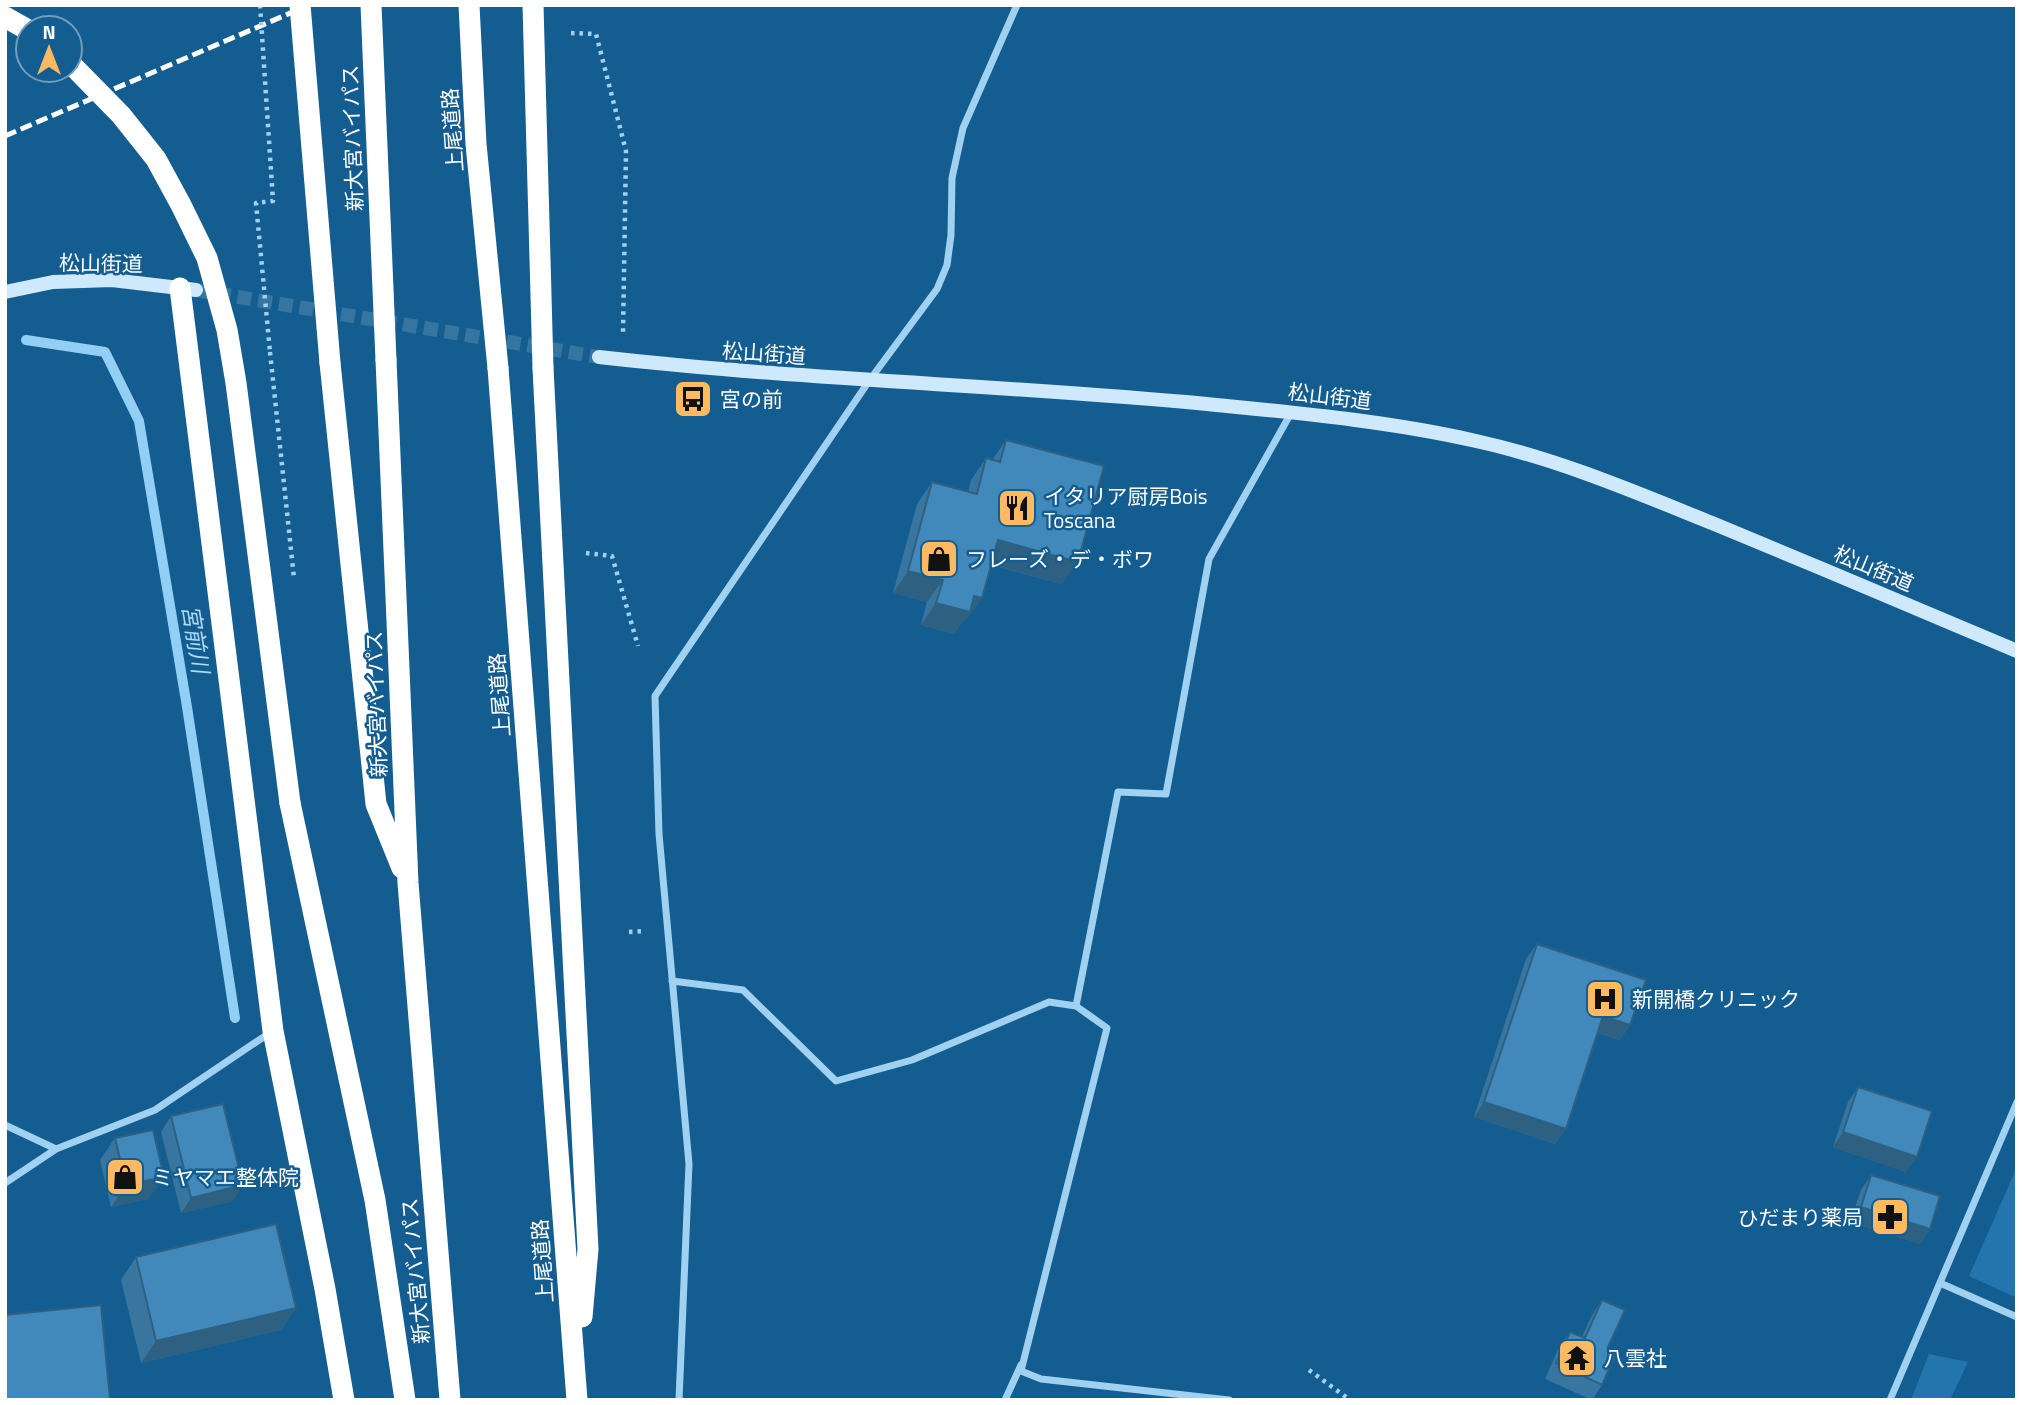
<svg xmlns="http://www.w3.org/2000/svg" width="2022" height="1405" font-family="'Titillium Web','Noto Sans JP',sans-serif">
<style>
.green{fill:#2376ad}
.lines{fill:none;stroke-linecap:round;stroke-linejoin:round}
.stream{stroke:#93cef4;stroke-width:10}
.secondary-tunnel{stroke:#3775a1;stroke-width:14;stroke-dasharray:14 7;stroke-linecap:butt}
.path{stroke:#a1d1f1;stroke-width:4.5;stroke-dasharray:3.5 5;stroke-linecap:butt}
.street{stroke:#a1d1f1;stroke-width:7}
.secondary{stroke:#cfe9fc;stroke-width:14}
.highway{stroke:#fff;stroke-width:21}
.rail{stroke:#fff;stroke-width:5;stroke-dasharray:12 5;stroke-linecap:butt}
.path-bridge{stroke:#a1d1f1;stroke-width:4.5;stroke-dasharray:3.5 5;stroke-linecap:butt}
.highway-bridge{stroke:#fff;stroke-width:21}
.wall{fill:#3876a0}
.shaded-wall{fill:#2e6082}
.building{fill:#4189ba;stroke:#2e6082;stroke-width:2}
.labels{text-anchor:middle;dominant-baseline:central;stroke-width:5;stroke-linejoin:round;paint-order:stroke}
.street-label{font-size:21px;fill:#fff;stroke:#145d90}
.poi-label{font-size:21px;fill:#fff;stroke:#145d90;text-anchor:start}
.water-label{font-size:23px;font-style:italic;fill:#addaf8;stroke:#145d90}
</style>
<rect width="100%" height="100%" fill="#145d90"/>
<path class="green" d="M 2017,1167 L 2017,1298 L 1969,1276 Z
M 1929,1354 L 1968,1362 L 1950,1400 L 1911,1400 Z"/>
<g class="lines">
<path class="stream" d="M 26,340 L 105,352 L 139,421 L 187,707 L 235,1018"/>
<path class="secondary-tunnel" d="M 196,290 L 599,357"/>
<path class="path" d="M 571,33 L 596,34 L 626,151 L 623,333
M 270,352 L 294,578
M 586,553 L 612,556 L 638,646
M 629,932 L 646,931
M 1309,1370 L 1350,1400"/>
<path class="street" d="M 672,981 L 743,990 L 836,1081 L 912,1060 L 1049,1002 L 1076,1006 L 1107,1028 L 1021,1371 L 1041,1379 L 1229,1400
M 1076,1006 L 1118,792 L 1166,794 L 1209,559 L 1291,413
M 5,1125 L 56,1149
M 5,1183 L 56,1149 L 155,1110 L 271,1032
M 1940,1283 L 2017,1317
M 679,1400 L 689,1164 L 659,834 L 655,696 L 869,381 L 937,289 L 947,265 L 951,235 L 952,178 L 963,128 L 1017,5
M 1005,1400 L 1021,1365
M 1890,1400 L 2017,1102"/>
<path class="secondary" d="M 5,292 L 53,282 L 112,280 L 196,290
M 599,357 C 801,380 1005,385 1207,404 C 1297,413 1388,421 1476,441 C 1558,459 1635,492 1712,523 C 1814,565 1915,608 2017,651"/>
<path class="highway" d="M 5,17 L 28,30
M 180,288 L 273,1031 L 325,1289 L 344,1400
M 386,360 L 408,883 L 450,1400
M 330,363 L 376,804 L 402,868
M 498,368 L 577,1400
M 543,368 L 588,1249 L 582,1317
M 290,803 L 375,1200 L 405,1400"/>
<path class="rail" d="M 5,136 L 309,5"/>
<path class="path-bridge" d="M 260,5 L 273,201 L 256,203 L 270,352"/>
<path class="highway-bridge" d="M 300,5 L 330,363
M 371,5 L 386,360
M 469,5 L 476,144 L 498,368
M 533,5 L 543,368
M 70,63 L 121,115 L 156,159 L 181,205 L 207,258 L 227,330 L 236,383 L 290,803"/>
</g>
<path class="wall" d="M 1006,440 L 1062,584 L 991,565 L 982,598 L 966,620 L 964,620 L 954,634 L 921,625 L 927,602 L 893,593 L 917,504 L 932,482 L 968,492 L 971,480 L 986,458 L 992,460 Z
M 1537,944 L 1630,1025 L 1620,1040 L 1598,1033 L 1566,1129 L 1555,1144 L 1474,1117 L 1526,959 Z
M 1858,1087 L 1906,1172 L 1833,1147 L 1848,1102 Z
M 171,1116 L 233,1201 L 181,1213 L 161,1132 Z
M 115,1138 L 164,1177 L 148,1199 L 111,1207 L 100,1160 Z
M 1871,1175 L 1930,1229 L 1920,1244 L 1850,1222 L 1861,1190 Z
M 136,1257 L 296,1308 L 281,1330 L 141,1363 L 121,1280 Z
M 1602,1300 L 1608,1347 L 1602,1385 L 1592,1400 L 1545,1379 L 1559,1347 L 1570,1332 L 1582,1337 L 1592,1315 Z"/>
<path class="shaded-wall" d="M 998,540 L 1078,562 L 1062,584 L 982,562 Z
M 908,571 L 943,580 L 927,602 L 893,593 Z
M 974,596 L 982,598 L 966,620 L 964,620 L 954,634 L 921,625 L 936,603 Z
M 1603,1016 L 1630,1025 L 1620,1040 L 1593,1031 Z
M 1484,1102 L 1566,1129 L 1555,1144 L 1474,1117 Z
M 1843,1132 L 1917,1157 L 1906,1172 L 1833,1147 Z
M 164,1177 L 148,1199 L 111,1207 L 126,1185 Z
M 243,1185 L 233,1201 L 181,1213 L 191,1198 Z
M 1861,1207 L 1930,1229 L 1920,1244 L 1850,1222 Z
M 296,1308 L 281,1330 L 141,1363 L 156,1341 Z"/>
<path class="building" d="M 1006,440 L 1104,466 L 1078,562 L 998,540 L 982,598 L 974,596 L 970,612 L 936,603 L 943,580 L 908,571 L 932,482 L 977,494 L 986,458 L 1000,462 Z
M 1537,944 L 1646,980 L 1630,1025 L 1603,1016 L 1566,1129 L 1484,1102 Z
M 1858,1087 L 1932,1111 L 1917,1157 L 1843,1132 Z
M 223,1104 L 243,1185 L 191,1198 L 171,1116 Z
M 153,1130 L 164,1177 L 126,1185 L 115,1138 Z
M 1871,1175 L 1940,1196 L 1930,1229 L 1861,1207 Z
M 276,1224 L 296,1308 L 156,1341 L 136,1257 Z
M 1602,1300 L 1625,1310 L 1608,1347 L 1617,1352 L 1602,1385 L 1556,1363 L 1570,1332 L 1585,1338 Z
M 101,1305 L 110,1400 L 5,1400 L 5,1315 Z"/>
<defs>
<symbol id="bus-square" viewBox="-11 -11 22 22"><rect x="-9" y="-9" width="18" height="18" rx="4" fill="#ffba61" stroke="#145d90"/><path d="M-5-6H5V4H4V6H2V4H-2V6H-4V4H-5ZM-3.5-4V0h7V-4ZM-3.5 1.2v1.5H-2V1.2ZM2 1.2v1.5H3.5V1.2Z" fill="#111"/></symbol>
<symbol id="restaurant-square" viewBox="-11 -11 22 22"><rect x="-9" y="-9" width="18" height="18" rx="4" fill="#ffba61" stroke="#145d90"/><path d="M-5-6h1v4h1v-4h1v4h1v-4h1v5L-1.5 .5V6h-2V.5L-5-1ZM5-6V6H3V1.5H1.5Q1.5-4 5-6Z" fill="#111"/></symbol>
<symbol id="shop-square" viewBox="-11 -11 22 22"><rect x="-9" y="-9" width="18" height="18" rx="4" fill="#ffba61" stroke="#145d90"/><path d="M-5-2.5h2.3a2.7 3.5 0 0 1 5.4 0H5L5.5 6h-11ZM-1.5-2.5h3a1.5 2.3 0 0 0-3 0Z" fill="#111"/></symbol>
<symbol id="hospital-square" viewBox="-11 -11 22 22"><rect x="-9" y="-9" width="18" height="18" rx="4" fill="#ffba61" stroke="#145d90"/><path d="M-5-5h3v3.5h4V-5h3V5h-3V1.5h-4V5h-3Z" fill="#111"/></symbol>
<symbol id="pharmacy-square" viewBox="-11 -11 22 22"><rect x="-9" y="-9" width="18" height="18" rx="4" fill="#ffba61" stroke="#145d90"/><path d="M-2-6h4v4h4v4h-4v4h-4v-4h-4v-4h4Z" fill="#111"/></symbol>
<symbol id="temple-square" viewBox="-11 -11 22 22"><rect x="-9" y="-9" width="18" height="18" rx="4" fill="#ffba61" stroke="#145d90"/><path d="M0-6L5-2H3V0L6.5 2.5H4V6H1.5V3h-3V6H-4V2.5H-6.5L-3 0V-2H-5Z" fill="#111"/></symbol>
</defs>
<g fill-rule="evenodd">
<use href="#bus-square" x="671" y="377" width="44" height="44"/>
<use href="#restaurant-square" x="995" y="486" width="44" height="44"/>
<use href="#shop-square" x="917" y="537" width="44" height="44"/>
<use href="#hospital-square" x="1583" y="977" width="44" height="44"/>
<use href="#shop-square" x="103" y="1155" width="44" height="44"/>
<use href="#pharmacy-square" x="1868" y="1195" width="44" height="44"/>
<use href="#temple-square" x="1555" y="1336" width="44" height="44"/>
</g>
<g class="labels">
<g class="street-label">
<text transform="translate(452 130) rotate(-94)">上尾道路</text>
<text transform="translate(352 138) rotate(-92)">新大宮バイパス</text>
<text transform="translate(101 263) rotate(1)">松山街道</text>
<text transform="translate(764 353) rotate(4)">松山街道</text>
<text transform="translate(1330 396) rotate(7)">松山街道</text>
<text transform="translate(1874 568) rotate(23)">松山街道</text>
<text transform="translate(499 695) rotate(-94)">上尾道路</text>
<text transform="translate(376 704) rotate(-92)">新大宮バイパス</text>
<text transform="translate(542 1261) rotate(-94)">上尾道路</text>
<text transform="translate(415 1271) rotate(-95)">新大宮バイパス</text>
</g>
<g class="poi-label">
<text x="720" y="399">宮の前</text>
<text x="1044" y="496">イタリア厨房Bois<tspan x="1044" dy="24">Toscana</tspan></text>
<text x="966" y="559">フレーズ・デ・ボワ</text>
<text x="1632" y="999">新開橋クリニック</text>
<text x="152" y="1177">ミヤマエ整体院</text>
<text x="1863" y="1217" text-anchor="end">ひだまり薬局</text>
<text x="1604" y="1358">八雲社</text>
</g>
<g class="water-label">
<text transform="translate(196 639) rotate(81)">宮前川</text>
</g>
</g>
<rect width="2022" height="1405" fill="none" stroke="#ffffff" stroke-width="14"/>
<g transform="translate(49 49)"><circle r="33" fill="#145d90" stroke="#729ebc" stroke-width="2"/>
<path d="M0-5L12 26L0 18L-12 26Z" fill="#ffba61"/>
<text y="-10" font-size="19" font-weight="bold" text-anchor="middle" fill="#ffffff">N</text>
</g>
</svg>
